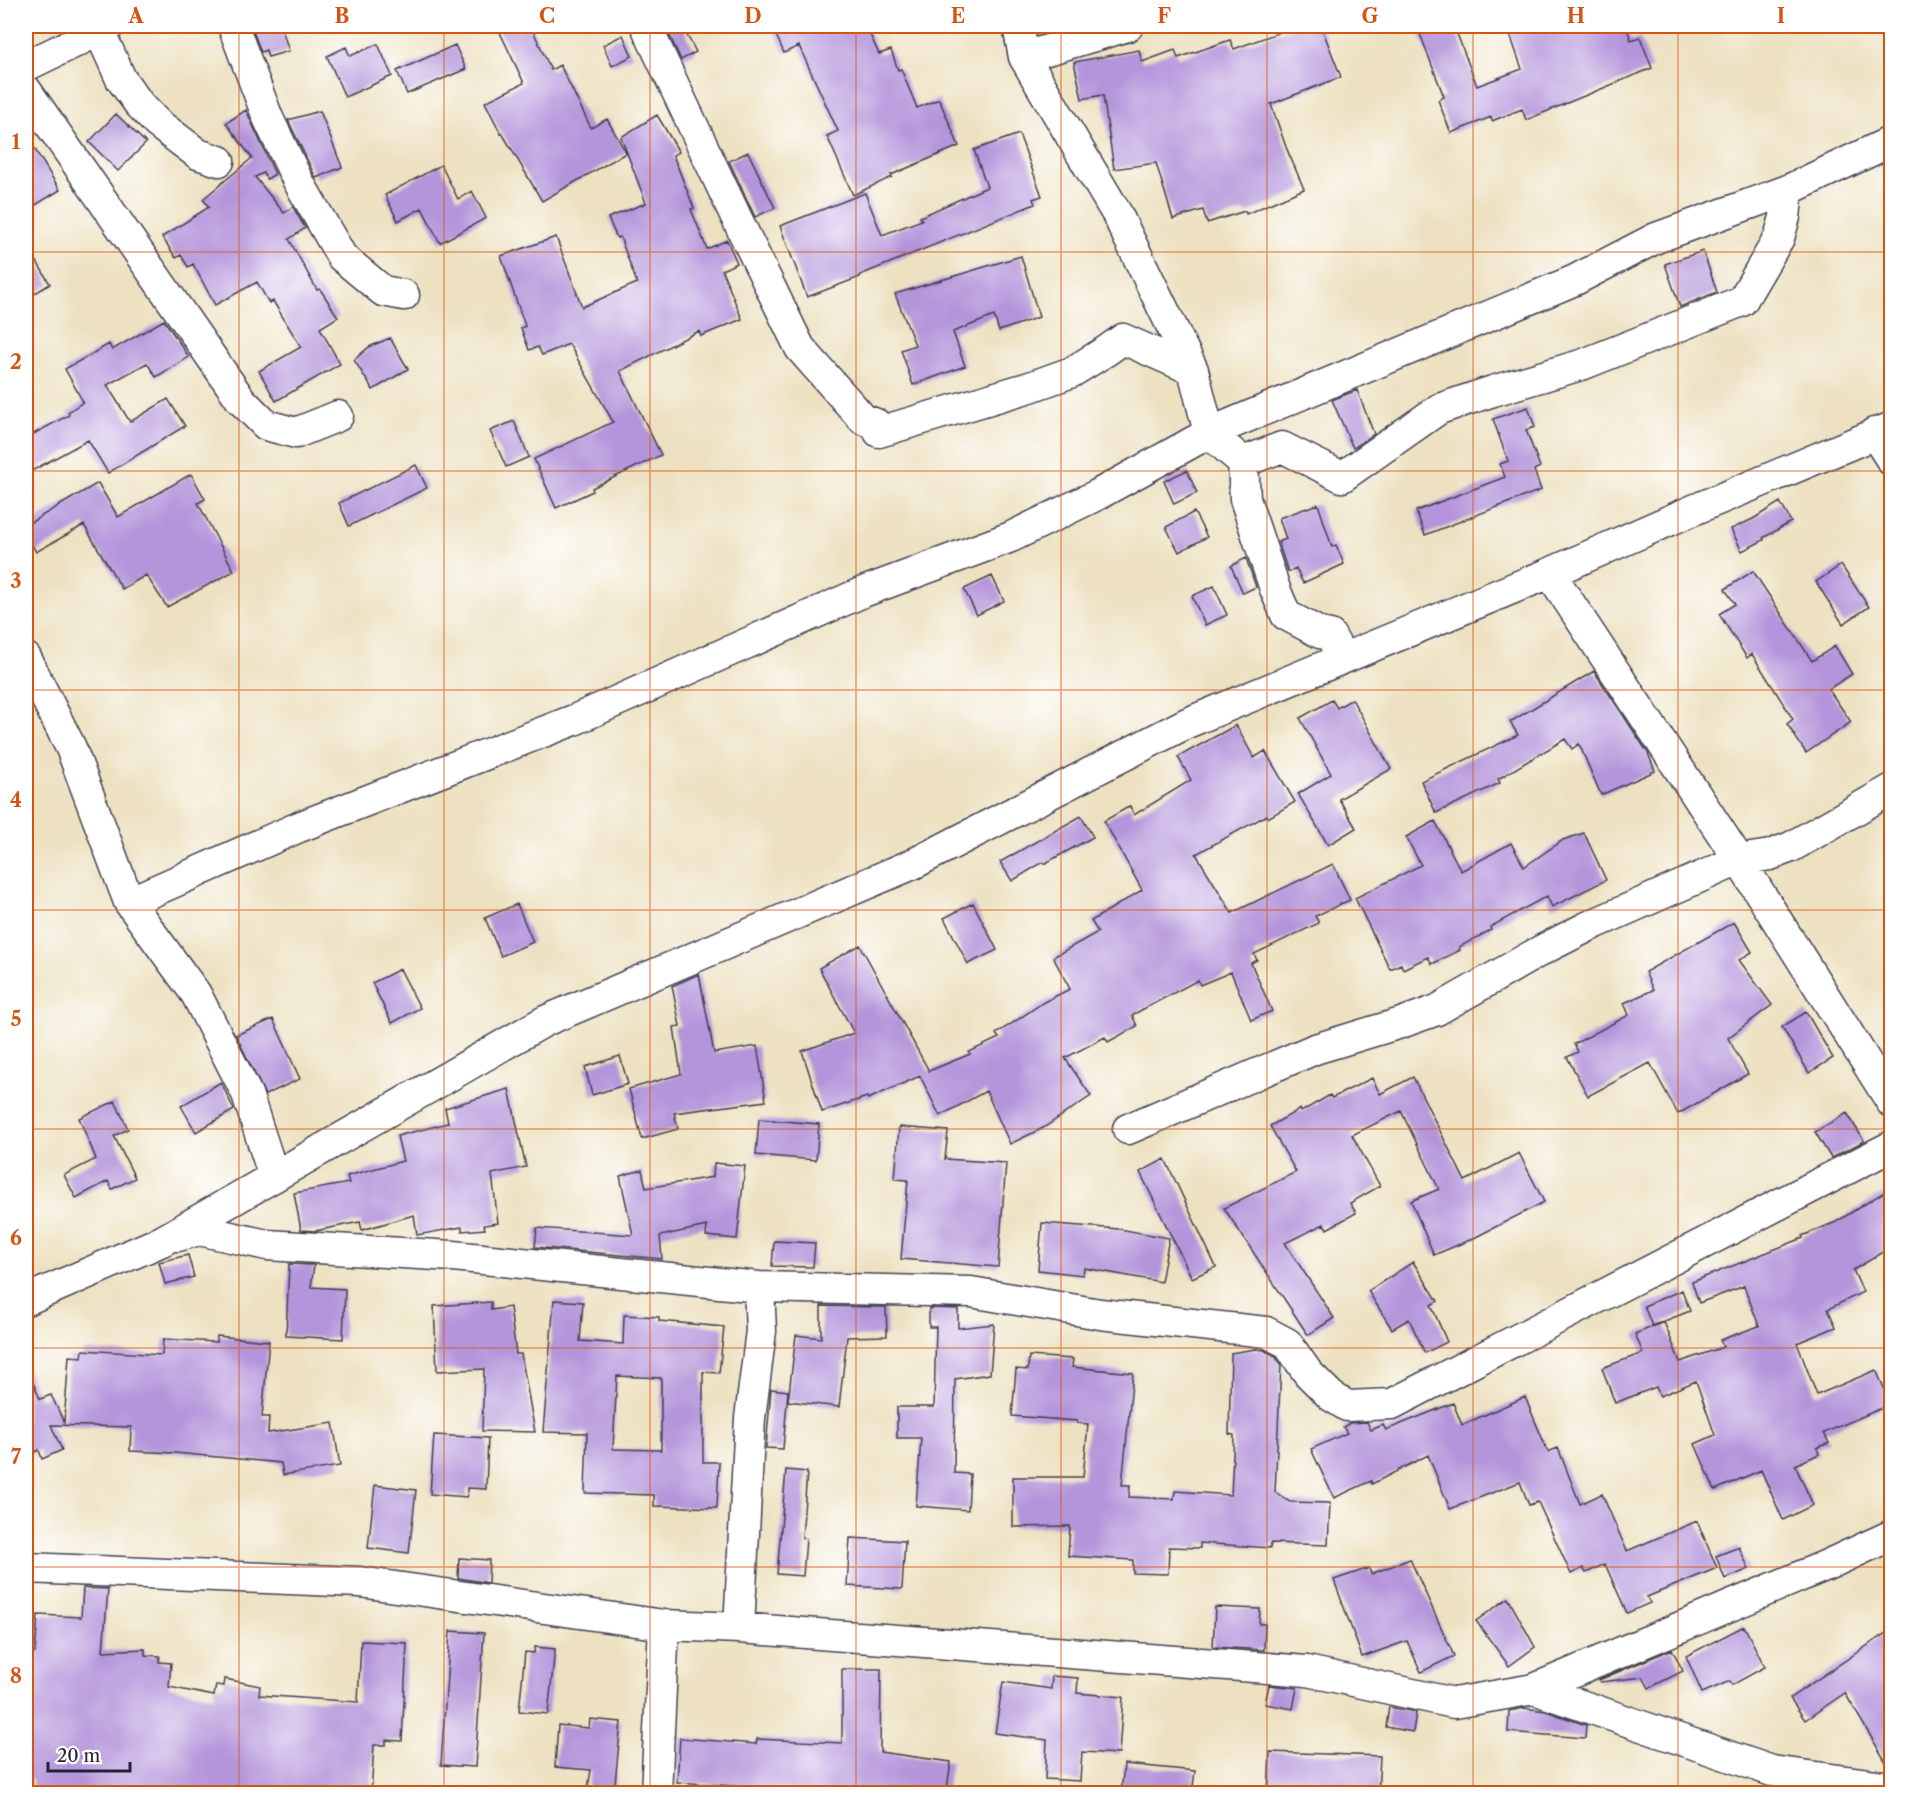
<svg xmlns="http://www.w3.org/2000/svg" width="1917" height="1819" font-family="'Libre Caslon Text',serif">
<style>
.building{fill:#b494da;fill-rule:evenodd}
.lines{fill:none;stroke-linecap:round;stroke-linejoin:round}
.street-casing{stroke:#403f4f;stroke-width:33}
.street{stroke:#fff;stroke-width:30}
.grid{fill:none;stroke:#d45411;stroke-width:1.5;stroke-opacity:0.55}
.neatline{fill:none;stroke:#d45411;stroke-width:2}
.grid-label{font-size:20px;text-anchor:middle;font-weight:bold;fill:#d45411}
</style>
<rect width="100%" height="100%" fill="#fff"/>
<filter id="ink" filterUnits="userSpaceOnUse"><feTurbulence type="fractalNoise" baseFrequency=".0167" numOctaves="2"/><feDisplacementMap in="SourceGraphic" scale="12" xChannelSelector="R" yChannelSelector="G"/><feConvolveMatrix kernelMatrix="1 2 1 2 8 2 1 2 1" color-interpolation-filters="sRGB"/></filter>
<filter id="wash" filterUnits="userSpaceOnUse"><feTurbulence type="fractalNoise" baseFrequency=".008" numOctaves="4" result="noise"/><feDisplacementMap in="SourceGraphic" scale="24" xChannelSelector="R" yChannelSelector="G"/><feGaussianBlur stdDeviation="1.35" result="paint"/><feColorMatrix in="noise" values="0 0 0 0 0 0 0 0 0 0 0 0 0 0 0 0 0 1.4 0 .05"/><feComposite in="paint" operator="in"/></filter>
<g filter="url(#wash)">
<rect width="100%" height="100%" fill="#ede1c1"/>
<g id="blocks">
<path class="building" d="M 251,26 L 281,26 L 289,51 L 268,57 L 266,50 L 261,52 Z
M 497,26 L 531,26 L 551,70 L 560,65 L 591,128 L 607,119 L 626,153 L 542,201 L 502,133 L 501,134 L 485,102 L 524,83 Z
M 676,26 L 682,26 L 696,52 L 681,60 L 667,30 Z
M 772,26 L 866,26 L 879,54 L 891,50 L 898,70 L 901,69 L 917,108 L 939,99 L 959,146 L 891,175 L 892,177 L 853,195 L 827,136 L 838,131 L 799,46 L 784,53 Z
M 1296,26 L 1321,26 L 1341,77 L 1271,104 L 1286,147 L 1304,189 L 1246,214 L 1245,211 L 1207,223 L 1203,210 L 1173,219 L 1156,163 L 1114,169 L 1103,95 L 1082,99 L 1074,62 L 1139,50 L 1142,62 L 1175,50 L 1178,58 L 1230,40 L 1234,49 Z
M 1417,26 L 1454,26 L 1477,86 L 1522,69 L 1507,26 L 1626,26 L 1631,40 L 1640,37 L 1652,68 L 1526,120 L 1522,109 L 1492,121 L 1491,117 L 1451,133 L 1438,100 L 1444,97 Z
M 623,35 L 632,56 L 612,66 L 603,45 Z
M 378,44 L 392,76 L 345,97 L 327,56 L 346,47 L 350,56 Z
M 455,45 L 466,69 L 407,94 L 397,71 Z
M 246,110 L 275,174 L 267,179 L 263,173 L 255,177 L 284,213 L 293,207 L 305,228 L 289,239 L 317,290 L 320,289 L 338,317 L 320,328 L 340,364 L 276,401 L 259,371 L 301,347 L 273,301 L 269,303 L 257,282 L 215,305 L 193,264 L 188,267 L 181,255 L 176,258 L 162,237 L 209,207 L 203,199 L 252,158 L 226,123 Z
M 320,111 L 342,167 L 316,178 L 288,120 Z
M 116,114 L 146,143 L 118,171 L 89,142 Z
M 657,115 L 679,152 L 673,155 L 694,208 L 691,209 L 707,249 L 727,240 L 737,263 L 722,270 L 742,319 L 701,336 L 699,331 L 620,371 L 661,455 L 592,488 L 593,491 L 556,508 L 534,459 L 613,422 L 569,344 L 542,355 L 538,347 L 529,350 L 521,328 L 525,326 L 501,256 L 556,237 L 582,307 L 637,283 L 620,237 L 617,238 L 608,218 L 646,203 L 621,137 Z
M 1019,134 L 1042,196 L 1033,199 L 1035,204 L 860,275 L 860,277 L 807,297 L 780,226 L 865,193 L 882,235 L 922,220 L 920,217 L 987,187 L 974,150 Z
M 26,135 L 60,190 L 26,211 Z
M 748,152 L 775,208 L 755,217 L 729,161 Z
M 441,165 L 458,199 L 472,191 L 486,218 L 440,243 L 422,208 L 398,221 L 385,195 Z
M 26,243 L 50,284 L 26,299 Z
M 1703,251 L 1717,292 L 1680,307 L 1665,264 Z
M 1021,256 L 1039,317 L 999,331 L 994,316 L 953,332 L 965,366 L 913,385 L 901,350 L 915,345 L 895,294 Z
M 164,320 L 189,357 L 156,377 L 147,363 L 107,385 L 130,422 L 168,399 L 185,426 L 108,473 L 88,440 L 26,474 L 26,438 L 69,415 L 68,412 L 83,402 L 65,369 L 109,344 L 112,350 Z
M 390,338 L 408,369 L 373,390 L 354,360 L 369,347 Z
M 1357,390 L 1374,434 L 1353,448 L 1332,400 Z
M 1528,407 L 1535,427 L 1526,430 L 1540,467 L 1534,470 L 1541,490 L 1425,535 L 1416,511 L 1505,477 L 1500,464 L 1508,461 L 1493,419 Z
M 514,421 L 529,457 L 506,467 L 490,431 Z
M 416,465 L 427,488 L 349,526 L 339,503 Z
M 1187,470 L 1197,493 L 1174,504 L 1164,481 Z
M 191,474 L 205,499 L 198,503 L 234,571 L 167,607 L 146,575 L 122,589 L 84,525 L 36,552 L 26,534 L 26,525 L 98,483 L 118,517 Z
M 1780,502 L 1791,522 L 1763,538 L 1764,540 L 1742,551 L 1731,529 L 1753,519 Z
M 1318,504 L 1332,547 L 1336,545 L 1344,564 L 1303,583 L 1296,568 L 1288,572 L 1278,542 L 1286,539 L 1279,518 Z
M 1194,512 L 1207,537 L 1179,552 L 1166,527 Z
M 1246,558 L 1256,587 L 1243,593 L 1231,566 Z
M 1841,565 L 1869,607 L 1843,624 L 1816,582 Z
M 1753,571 L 1812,661 L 1835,646 L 1852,674 L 1830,688 L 1829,690 L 1851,722 L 1806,753 L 1787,724 L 1793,719 L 1752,654 L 1747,658 L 1719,614 L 1735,604 L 1725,589 Z
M 992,576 L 1004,601 L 977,615 L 964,589 Z
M 1214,586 L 1227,615 L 1205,625 L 1192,596 Z
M 1594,671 L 1648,753 L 1655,771 L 1601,795 L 1579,744 L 1572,749 L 1565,739 L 1498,779 L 1500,783 L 1436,813 L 1421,781 L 1518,735 L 1510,722 Z
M 1352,699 L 1391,769 L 1339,799 L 1356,828 L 1328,845 L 1298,794 L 1331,774 L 1300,718 L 1332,700 L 1337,708 Z
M 1236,725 L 1254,758 L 1265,751 L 1295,802 L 1268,818 L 1267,815 L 1196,854 L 1232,913 L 1333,864 L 1350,900 L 1315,916 L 1319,923 L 1254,954 L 1257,960 L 1251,963 L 1272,1011 L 1251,1020 L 1231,972 L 1200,985 L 1198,980 L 1132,1015 L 1137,1026 L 1108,1042 L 1105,1037 L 1065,1058 L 1091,1096 L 1043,1128 L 1010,1144 L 986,1091 L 940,1116 L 920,1076 L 868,1099 L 867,1097 L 822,1112 L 802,1051 L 854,1033 L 819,968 L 860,945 L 929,1071 L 970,1054 L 969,1052 L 999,1038 L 996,1034 L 1044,1002 L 1070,989 L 1053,957 L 1098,932 L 1091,921 L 1142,890 L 1104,821 L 1130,806 L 1134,815 L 1191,780 L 1178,757 Z
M 1081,816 L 1093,837 L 1044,864 L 1043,862 L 1012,881 L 1000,862 Z
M 1435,821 L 1461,871 L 1511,843 L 1524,867 L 1563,840 L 1584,833 L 1606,880 L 1552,907 L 1547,896 L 1490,927 L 1491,930 L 1459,947 L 1460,950 L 1432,964 L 1428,957 L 1403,969 L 1401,964 L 1390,969 L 1355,898 L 1421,865 L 1406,837 Z
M 973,903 L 997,950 L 968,964 L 944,918 Z
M 517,904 L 533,942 L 501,956 L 485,918 Z
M 1734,922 L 1752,952 L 1739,960 L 1772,1005 L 1728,1038 L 1748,1074 L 1678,1114 L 1650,1063 L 1588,1096 L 1567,1057 L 1578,1052 L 1574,1044 L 1629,1015 L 1624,1003 L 1653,990 L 1645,972 Z
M 400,969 L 420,1008 L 392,1023 L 372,983 Z
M 699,974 L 714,1053 L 757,1046 L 766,1101 L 674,1113 L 678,1129 L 642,1139 L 629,1089 L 681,1074 L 674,1027 L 680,1026 L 672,986 Z
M 1806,1012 L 1833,1058 L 1809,1073 L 1782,1027 Z
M 273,1019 L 300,1079 L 265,1095 L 236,1035 Z
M 620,1056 L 628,1084 L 592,1095 L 585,1067 Z
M 1413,1077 L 1465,1181 L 1519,1153 L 1544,1202 L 1472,1239 L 1434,1255 L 1411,1201 L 1439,1189 L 1401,1111 L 1352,1135 L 1380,1186 L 1350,1203 L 1356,1213 L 1327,1229 L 1324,1224 L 1285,1243 L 1334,1318 L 1308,1335 L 1224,1208 L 1296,1172 L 1270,1126 L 1300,1109 L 1301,1112 L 1330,1095 L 1332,1098 L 1372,1078 L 1380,1094 Z
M 221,1082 L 234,1110 L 196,1132 L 181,1106 Z
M 509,1089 L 526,1167 L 492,1174 L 498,1223 L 484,1225 L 485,1229 L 462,1231 L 462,1227 L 417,1235 L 414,1215 L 362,1230 L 360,1222 L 315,1231 L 301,1230 L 294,1193 L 349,1183 L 347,1176 L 403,1161 L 397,1136 L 448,1123 L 445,1108 Z
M 115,1101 L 128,1129 L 114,1136 L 135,1178 L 112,1189 L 108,1181 L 76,1198 L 64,1175 L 96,1159 L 79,1118 Z
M 1847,1113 L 1864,1141 L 1831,1158 L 1815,1132 Z
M 759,1119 L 819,1124 L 816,1160 L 756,1155 Z
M 899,1127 L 948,1131 L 945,1159 L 1006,1163 L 998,1267 L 901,1259 L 908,1180 L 895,1179 Z
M 1165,1159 L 1216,1267 L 1192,1278 L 1140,1172 Z
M 714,1163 L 745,1166 L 737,1239 L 706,1236 L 707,1226 L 660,1236 L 662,1259 L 535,1247 L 537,1228 L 633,1235 L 620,1176 L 642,1170 L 646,1188 L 713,1177 Z
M 1892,1187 L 1892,1247 L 1853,1270 L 1863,1292 L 1828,1309 L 1836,1327 L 1797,1343 L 1817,1395 L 1876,1370 L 1891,1404 L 1824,1433 L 1829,1443 L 1817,1448 L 1819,1454 L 1795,1465 L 1813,1505 L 1783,1520 L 1761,1470 L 1715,1490 L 1695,1444 L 1715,1435 L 1696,1381 L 1660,1396 L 1656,1387 L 1615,1403 L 1602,1368 L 1643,1353 L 1635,1334 L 1664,1322 L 1680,1362 L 1723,1347 L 1720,1340 L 1759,1326 L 1744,1286 L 1699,1303 L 1692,1282 L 1803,1238 L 1802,1236 L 1836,1222 Z
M 1042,1223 L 1119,1229 L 1169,1238 L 1161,1282 L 1084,1268 L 1083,1275 L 1038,1270 Z
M 774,1241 L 815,1243 L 813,1267 L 772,1266 Z
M 188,1255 L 194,1277 L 165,1284 L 159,1262 Z
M 1413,1262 L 1438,1301 L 1431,1305 L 1447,1342 L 1425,1353 L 1409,1319 L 1392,1329 L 1368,1291 Z
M 289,1264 L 314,1265 L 311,1287 L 345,1289 L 343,1339 L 286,1336 Z
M 1682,1290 L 1690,1311 L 1652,1326 L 1644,1306 Z
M 554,1300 L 583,1302 L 580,1341 L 623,1344 L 624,1315 L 659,1317 L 659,1321 L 724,1327 L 719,1373 L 703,1372 L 703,1462 L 719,1462 L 717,1508 L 654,1506 L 654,1495 L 585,1493 L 587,1433 L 543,1432 ZM 617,1376 L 661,1378 L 661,1450 L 613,1449 Z
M 491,1302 L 491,1310 L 510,1307 L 516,1354 L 521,1354 L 535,1432 L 482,1431 L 484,1369 L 437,1371 L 434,1306 Z
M 821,1306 L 886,1307 L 887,1336 L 847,1337 L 839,1407 L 788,1401 L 796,1335 L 821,1338 Z
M 929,1308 L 958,1309 L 958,1328 L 994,1324 L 990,1374 L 955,1379 L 954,1473 L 970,1474 L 968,1510 L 916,1506 L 921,1438 L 897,1438 L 897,1407 L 934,1407 L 936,1327 L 929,1327 Z
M 217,1336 L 269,1341 L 262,1417 L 269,1417 L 268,1433 L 333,1423 L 340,1466 L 283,1475 L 281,1463 L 175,1453 L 130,1451 L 131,1427 L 51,1425 L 62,1450 L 42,1459 L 39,1450 L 26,1456 L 26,1366 L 40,1399 L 51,1395 L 64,1422 L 69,1356 L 82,1357 L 83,1350 L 162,1355 L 163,1339 L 216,1342 Z
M 1255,1349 L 1264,1350 L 1275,1356 L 1281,1365 L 1275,1492 L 1290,1502 L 1330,1503 L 1328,1545 L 1271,1543 L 1270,1548 L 1200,1543 L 1200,1548 L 1169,1547 L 1168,1574 L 1133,1573 L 1133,1560 L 1068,1556 L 1070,1526 L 1013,1527 L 1013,1477 L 1083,1477 L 1088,1424 L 1077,1423 L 1077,1421 L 1012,1416 L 1016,1369 L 1028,1370 L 1029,1356 L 1073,1359 L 1072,1367 L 1133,1373 L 1122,1485 L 1130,1485 L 1129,1497 L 1174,1499 L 1175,1491 L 1231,1495 L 1234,1435 L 1229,1434 L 1231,1353 Z
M 771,1389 L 788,1391 L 783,1449 L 766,1448 Z
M 1525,1397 L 1548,1452 L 1558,1448 L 1580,1504 L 1602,1494 L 1627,1551 L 1697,1521 L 1717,1568 L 1647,1597 L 1650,1603 L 1627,1613 L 1605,1564 L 1586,1573 L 1583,1568 L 1571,1574 L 1538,1502 L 1529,1505 L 1520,1482 L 1450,1509 L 1428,1455 L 1372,1484 L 1371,1481 L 1334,1498 L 1311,1449 L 1347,1433 L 1343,1427 L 1350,1423 L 1367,1422 L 1371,1430 L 1383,1425 L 1386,1430 L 1453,1403 L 1462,1425 Z
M 434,1435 L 488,1438 L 486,1489 L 467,1488 L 467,1497 L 430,1494 Z
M 786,1470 L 807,1472 L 802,1538 L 806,1539 L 803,1576 L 777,1574 Z
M 375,1485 L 416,1490 L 409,1553 L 368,1548 Z
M 850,1538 L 905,1541 L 902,1589 L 847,1586 Z
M 1739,1547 L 1749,1569 L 1725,1579 L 1716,1556 Z
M 459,1558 L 489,1560 L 488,1583 L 458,1578 Z
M 1410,1559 L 1454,1656 L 1421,1672 L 1407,1641 L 1362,1657 L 1334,1580 L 1369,1568 L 1371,1574 Z
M 83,1588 L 108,1589 L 103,1651 L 145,1649 L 145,1655 L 160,1656 L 159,1662 L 171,1663 L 169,1687 L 214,1696 L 216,1685 L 224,1686 L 225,1679 L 260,1686 L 259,1695 L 358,1702 L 361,1641 L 407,1643 L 402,1741 L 386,1740 L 386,1745 L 374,1745 L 371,1794 L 106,1794 L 106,1791 L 32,1794 L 32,1779 L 26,1779 L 26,1653 L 35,1653 L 38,1615 L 81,1617 Z
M 1508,1598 L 1535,1647 L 1509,1666 L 1476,1621 Z
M 1215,1607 L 1260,1609 L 1259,1624 L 1265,1624 L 1264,1650 L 1213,1647 Z
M 1744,1626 L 1765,1667 L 1732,1685 L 1730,1681 L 1702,1693 L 1686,1656 Z
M 1892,1629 L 1892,1770 L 1890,1769 L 1845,1693 L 1805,1720 L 1790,1698 Z
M 450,1631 L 484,1633 L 475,1767 L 441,1765 Z
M 535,1647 L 555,1649 L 548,1714 L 519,1711 L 525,1652 L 534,1653 Z
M 1672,1649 L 1683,1671 L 1649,1688 L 1643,1677 L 1600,1682 L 1599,1680 Z
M 842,1669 L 881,1669 L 880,1752 L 951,1762 L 946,1794 L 841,1794 L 841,1792 L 759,1788 L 677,1782 L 680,1738 L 756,1744 L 757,1739 L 842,1743 Z
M 1052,1676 L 1078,1678 L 1077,1693 L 1123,1697 L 1119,1754 L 1082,1752 L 1080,1781 L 1045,1779 L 1047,1740 L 995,1733 L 1003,1682 L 1051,1689 Z
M 1269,1685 L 1297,1688 L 1293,1709 L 1265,1704 Z
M 1389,1707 L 1416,1712 L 1413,1732 L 1386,1727 Z
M 1524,1708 L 1546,1711 L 1586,1725 L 1585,1738 L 1508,1732 L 1509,1711 Z
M 590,1719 L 621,1722 L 614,1794 L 587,1794 L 591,1770 L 555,1767 L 558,1725 L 589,1728 Z
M 1270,1752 L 1380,1756 L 1378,1794 L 1268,1794 Z
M 1124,1764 L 1195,1771 L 1192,1794 L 1121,1794 Z"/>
</g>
</g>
<g filter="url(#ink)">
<use href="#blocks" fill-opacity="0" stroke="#403f4f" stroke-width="1.5"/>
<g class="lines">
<defs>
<path id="street" d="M 233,26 L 268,118 L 298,181 L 342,257 L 383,291 L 404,295
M 646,26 L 737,219 L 800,348 L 863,419 L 876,424 L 879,432 L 1030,387 L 1072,372 L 1106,351 L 1123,339 L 1193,370
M 1018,26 L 1024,57 L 1117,214 L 1193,370 L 1209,433 L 1243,462 L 1245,499 L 1275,589 L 1286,615 L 1320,633 L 1330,635 L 1343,658
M 99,30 L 121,79 L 139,104 L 157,123 L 198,154 L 219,161
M 1024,57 L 1128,26
M 26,66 L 109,26
M 26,90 L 241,400 L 266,425 L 296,433 L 338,416
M 1874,433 L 1892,461
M 1243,462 L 1282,447 L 1342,477 L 1439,409 L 1493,391 L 1584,364 L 1742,301 L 1779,238 L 1785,217 L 1788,190
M 1550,573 L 1739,860 L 1892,1103
M 26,658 L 71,748 L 129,902 L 196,994 L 247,1094 L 274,1177
M 129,902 L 299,827 L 574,720 L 863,592 L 1011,537 L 1097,495 L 1209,433 L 1575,280 L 1656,238 L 1788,190 L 1892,141
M 1128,1129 L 1315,1049 L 1401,1023 L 1437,1010 L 1542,950 L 1587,927 L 1739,860 L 1770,855 L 1791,847 L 1892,789
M 178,1236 L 199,1230 L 267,1245 L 453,1256 L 759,1287 L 971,1292 L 1100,1314 L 1266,1332 L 1287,1343 L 1308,1373 L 1331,1396 L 1347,1406 L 1392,1404 L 1892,1146
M 26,1300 L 162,1241 L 545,1021 L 913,864 L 1187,723 L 1550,573 L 1691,511 L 1892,427
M 26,1568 L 360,1582 L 664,1625 L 739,1628 L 1307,1671 L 1454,1703 L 1534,1689 L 1827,1565 L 1892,1535
M 739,1628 L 750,1418 L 761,1331 L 759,1287
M 1534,1689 L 1772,1771 L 1892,1787
M 656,1794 L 664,1625"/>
</defs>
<use href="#street" class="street-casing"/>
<use href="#street" class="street"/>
</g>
</g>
<path class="grid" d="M 239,26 L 239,1794M 444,26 L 444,1794M 650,26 L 650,1794M 856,26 L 856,1794M 1061,26 L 1061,1794M 1267,26 L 1267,1794M 1473,26 L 1473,1794M 1678,26 L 1678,1794M 26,252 L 1892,252M 26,471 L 1892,471M 26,690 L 1892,690M 26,910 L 1892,910M 26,1129 L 1892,1129M 26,1348 L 1892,1348M 26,1567 L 1892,1567"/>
<rect width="1917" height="1819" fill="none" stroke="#fff" stroke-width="66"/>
<path d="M48 1762v9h82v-9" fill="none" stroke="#22223b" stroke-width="3"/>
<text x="57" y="1762" font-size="18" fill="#22223b" stroke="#ffffff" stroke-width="4.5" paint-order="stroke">20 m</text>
<rect x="33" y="33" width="1851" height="1753" class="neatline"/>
<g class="grid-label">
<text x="136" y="23">A</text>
<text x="342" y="23">B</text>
<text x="547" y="23">C</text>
<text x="753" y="23">D</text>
<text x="958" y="23">E</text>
<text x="1164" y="23">F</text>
<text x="1370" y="23">G</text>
<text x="1576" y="23">H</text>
<text x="1781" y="23">I</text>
<text x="16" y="149">1</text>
<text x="16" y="369">2</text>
<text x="16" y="588">3</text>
<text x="16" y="807">4</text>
<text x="16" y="1026">5</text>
<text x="16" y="1245">6</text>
<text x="16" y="1464">7</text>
<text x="16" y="1683">8</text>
</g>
</svg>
